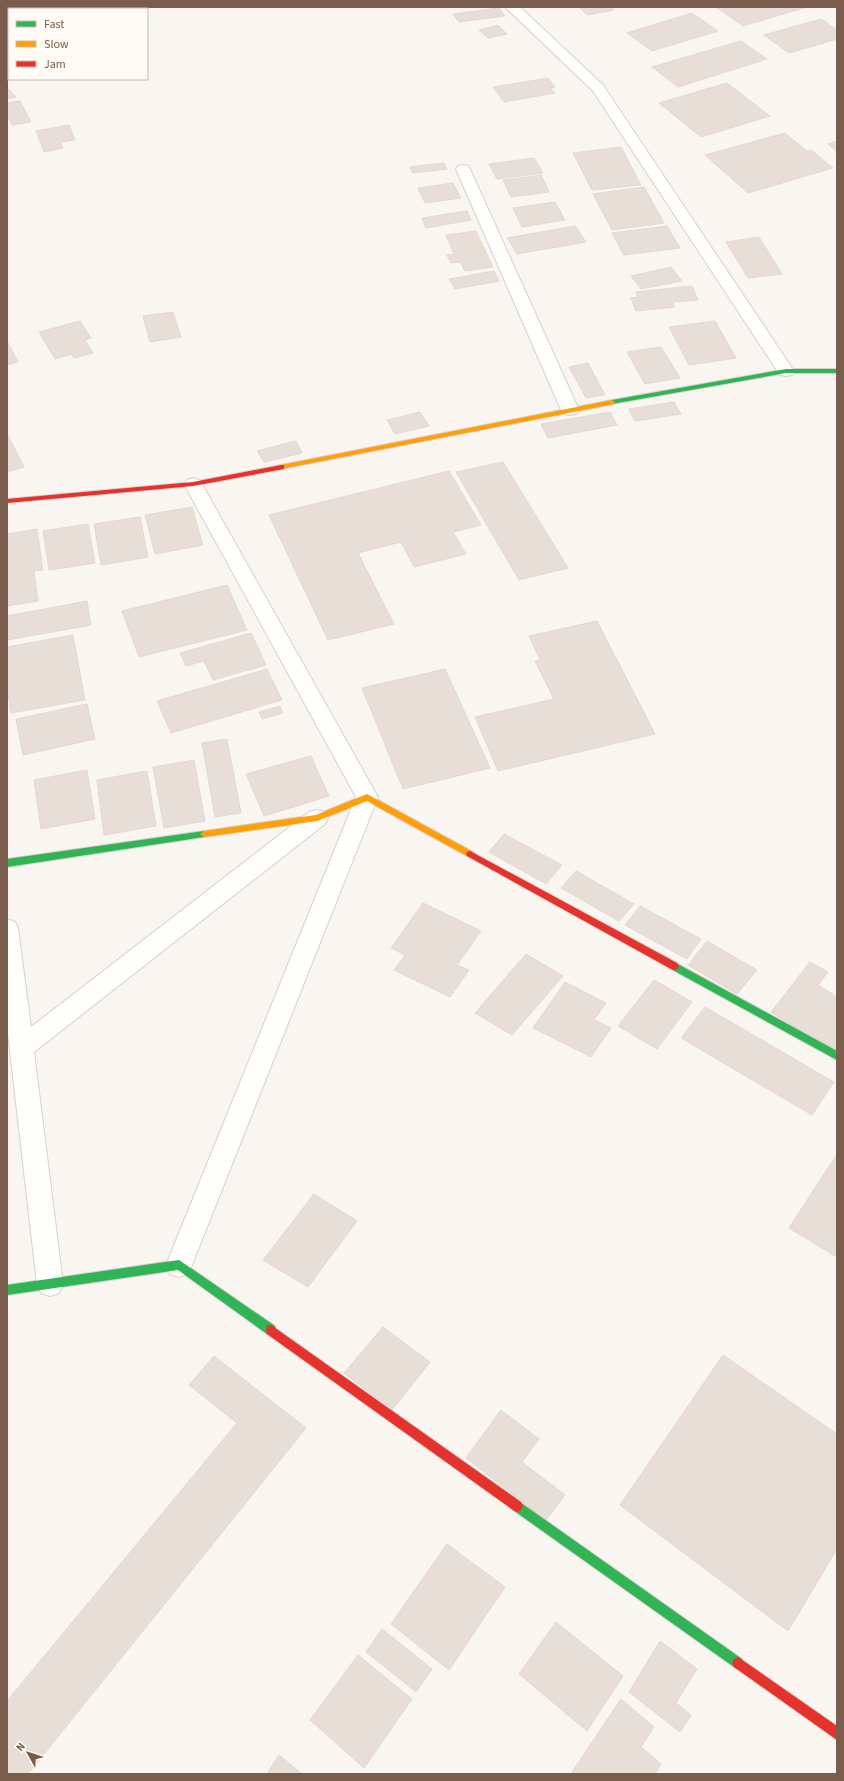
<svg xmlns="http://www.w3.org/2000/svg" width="844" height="1781" font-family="'Source Sans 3',sans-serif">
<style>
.building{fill:#e6ded7;stroke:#e2d8d2}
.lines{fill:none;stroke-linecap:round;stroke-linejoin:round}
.street-casing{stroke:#d7d1cb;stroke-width:2}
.fast-casing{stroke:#d9d2cb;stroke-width:2}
.slow-casing{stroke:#d9d2cb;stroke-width:2}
.jam-casing{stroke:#d9d2cb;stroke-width:2}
.street{fill:#fefefd;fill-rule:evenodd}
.fast{fill:#30b455;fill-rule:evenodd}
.slow{fill:#ff9f0a;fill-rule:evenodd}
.jam{fill:#e5322d;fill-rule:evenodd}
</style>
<rect width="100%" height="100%" fill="#f9f5f0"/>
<path class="building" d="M 579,7 L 612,7 L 614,10 L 587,15 Z
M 716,7 L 807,7 L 743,26 Z
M 499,8 L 505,16 L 459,22 L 453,14 Z
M 692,13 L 718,31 L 652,51 L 627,33 Z
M 821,19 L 837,30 L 837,39 L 789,53 L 764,35 Z
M 498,25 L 507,34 L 488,38 L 479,30 Z
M 741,41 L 767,59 L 678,87 L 652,67 Z
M 548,78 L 555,87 L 550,88 L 555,93 L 504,102 L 493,87 Z
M 727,83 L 770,116 L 701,137 L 659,103 Z
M 9,89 L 16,97 L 7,99 L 7,90 Z
M 20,101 L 31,122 L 12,125 L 7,115 L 7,103 Z
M 69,125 L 75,140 L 61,142 L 63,148 L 44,152 L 36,131 Z
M 785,133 L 807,151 L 811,150 L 833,168 L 748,193 L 705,155 Z
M 837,141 L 837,152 L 828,144 Z
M 621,147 L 641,185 L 592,190 L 573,153 Z
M 534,158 L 543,173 L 497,179 L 489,164 Z
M 444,163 L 447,169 L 413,173 L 410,167 Z
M 541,175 L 549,192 L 511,197 L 503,180 Z
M 453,183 L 461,198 L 425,203 L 418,188 Z
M 644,187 L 664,223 L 612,230 L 593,194 Z
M 555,202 L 565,220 L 522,227 L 513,208 Z
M 467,211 L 471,220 L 426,228 L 422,218 Z
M 575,226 L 586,242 L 517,254 L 507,238 Z
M 667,226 L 680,248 L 624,255 L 612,233 Z
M 476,231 L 493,267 L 465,271 L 460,262 L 451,263 L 447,255 L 454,254 L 446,235 Z
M 759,237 L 782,274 L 748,278 L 726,242 Z
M 671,267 L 682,281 L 641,289 L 631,276 Z
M 494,271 L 499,281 L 455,289 L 449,279 Z
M 692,286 L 698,300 L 673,302 L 674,307 L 636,311 L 631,298 L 638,297 L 636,292 Z
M 173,312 L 181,337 L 150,342 L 143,316 Z
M 80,321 L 91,338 L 85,340 L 93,353 L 74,358 L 72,354 L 55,359 L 39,332 Z
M 715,321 L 736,358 L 689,365 L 669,327 Z
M 7,341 L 18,362 L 7,365 Z
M 661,347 L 680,378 L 645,384 L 627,352 Z
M 588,363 L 605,395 L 586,398 L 569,367 Z
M 674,402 L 681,414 L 635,421 L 629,409 Z
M 420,412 L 429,426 L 395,434 L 387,420 Z
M 610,412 L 617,425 L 548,438 L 541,424 Z
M 7,434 L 24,467 L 7,472 Z
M 296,441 L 302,453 L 264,462 L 257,451 Z
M 503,462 L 568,568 L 519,580 L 456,472 Z
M 449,471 L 481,525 L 453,532 L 466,554 L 414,567 L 401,542 L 358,553 L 394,624 L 328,640 L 269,515 Z
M 192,507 L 203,545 L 155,554 L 145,515 Z
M 140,517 L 148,557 L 101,565 L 94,524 Z
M 88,524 L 95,563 L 49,570 L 43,531 Z
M 37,529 L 43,570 L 34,571 L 38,601 L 7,606 L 7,534 Z
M 227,585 L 247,630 L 139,657 L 122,611 Z
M 87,601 L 91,625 L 7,640 L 7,616 Z
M 597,621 L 655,734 L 498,771 L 475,717 L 554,699 L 535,661 L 540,660 L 529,636 Z
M 251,633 L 266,665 L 213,680 L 204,661 L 186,666 L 180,653 Z
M 73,635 L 85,700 L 11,713 L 7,686 L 7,647 Z
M 267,669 L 282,700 L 171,733 L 157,701 Z
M 445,669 L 490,768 L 403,789 L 362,688 Z
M 87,704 L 95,739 L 23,755 L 16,719 Z
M 280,706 L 283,713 L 262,719 L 259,712 Z
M 227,739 L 241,813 L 215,817 L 202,743 Z
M 311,756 L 329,796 L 264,816 L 246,774 Z
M 194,760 L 205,821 L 164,828 L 153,767 Z
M 87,770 L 95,819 L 41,829 L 34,780 Z
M 147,771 L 156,826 L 104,835 L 97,780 Z
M 504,834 L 562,865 L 546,884 L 489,852 Z
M 576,871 L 634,904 L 619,921 L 561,888 Z
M 423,903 L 481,931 L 457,965 L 469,970 L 450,997 L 394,970 L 405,955 L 391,948 Z
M 640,906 L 701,939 L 687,959 L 625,925 Z
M 707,941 L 757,970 L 737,994 L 688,965 Z
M 526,954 L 563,976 L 512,1035 L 475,1013 Z
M 810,962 L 828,972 L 818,985 L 837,997 L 837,1052 L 771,1012 Z
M 654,980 L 692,1002 L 657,1049 L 618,1026 Z
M 565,982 L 606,1003 L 594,1020 L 611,1028 L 591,1057 L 533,1028 Z
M 705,1007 L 834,1082 L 812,1115 L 681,1038 Z
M 837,1154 L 837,1257 L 789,1228 Z
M 314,1194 L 357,1221 L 308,1287 L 263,1260 Z
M 383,1327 L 430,1362 L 392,1410 L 344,1373 Z
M 723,1355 L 837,1434 L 837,1549 L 788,1631 L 620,1505 Z
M 214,1356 L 306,1428 L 28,1774 L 7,1774 L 7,1701 L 237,1423 L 189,1385 Z
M 501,1410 L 539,1439 L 522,1462 L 565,1495 L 546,1520 L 466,1458 Z
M 447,1544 L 505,1587 L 449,1670 L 391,1624 Z
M 556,1622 L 623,1676 L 587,1731 L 519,1674 Z
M 382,1629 L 432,1669 L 416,1692 L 366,1652 Z
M 660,1641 L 697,1669 L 676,1703 L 691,1715 L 680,1732 L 629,1692 Z
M 358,1655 L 412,1699 L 364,1768 L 310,1720 Z
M 621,1699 L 654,1727 L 641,1747 L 661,1764 L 655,1774 L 574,1774 L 572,1772 Z
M 279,1755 L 302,1774 L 267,1774 Z"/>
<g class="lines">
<defs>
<path id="street" d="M 505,7 L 520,7 L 603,85 L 794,371 L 792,375 L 786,376 L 780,375 L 593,91 Z
M 463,165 L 468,166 L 470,169 L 579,410 L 576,414 L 570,415 L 564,414 L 561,410 L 456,169 L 458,166 Z
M 193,478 L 199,480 L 202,484 L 378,797 L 192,1265 L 188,1274 L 179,1277 L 170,1274 L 166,1265 L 356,797 L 184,484 L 187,480 Z
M 317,810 L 325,812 L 328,818 L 325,824 L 34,1052 L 63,1284 L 59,1293 L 50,1296 L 41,1293 L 37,1284 L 7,1025 L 7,919 L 15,922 L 18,928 L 31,1027 L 309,812 Z"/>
<path id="fast" d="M 786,369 L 837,369 L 837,373 L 786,373 L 612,404 L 609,402 L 612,400 Z
M 204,831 L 208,834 L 204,837 L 7,867 L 7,859 Z
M 674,962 L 837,1051 L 837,1060 L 671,969 L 669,966 L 671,963 Z
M 179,1260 L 275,1326 L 276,1330 L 275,1334 L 271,1335 L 267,1334 L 178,1270 L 7,1295 L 7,1285 Z
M 517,1500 L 742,1659 L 744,1663 L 742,1667 L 738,1669 L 734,1667 L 513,1510 L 511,1506 L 513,1502 Z"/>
<path id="slow" d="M 612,400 L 615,402 L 614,404 L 281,469 L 277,467 L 281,465 Z
M 367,794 L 473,852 L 474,854 L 473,856 L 467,856 L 367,801 L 317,821 L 204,837 L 200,834 L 204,831 L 316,815 Z"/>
<path id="jam" d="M 281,465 L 284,465 L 284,469 L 193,486 L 7,503 L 7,499 L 193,482 Z
M 470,851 L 677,963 L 679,966 L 677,969 L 674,970 L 671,969 L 467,856 L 466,854 L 467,852 Z
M 271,1325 L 521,1502 L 523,1506 L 521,1510 L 517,1512 L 513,1510 L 267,1334 L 266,1330 L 267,1326 Z
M 738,1657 L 837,1726 L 837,1740 L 734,1667 L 732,1663 L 734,1659 Z"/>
</defs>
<use href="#street" class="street-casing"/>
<use href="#fast" class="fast-casing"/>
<use href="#slow" class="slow-casing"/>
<use href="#jam" class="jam-casing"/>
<use href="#street" class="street"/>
<use href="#fast" class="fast"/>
<use href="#slow" class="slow"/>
<use href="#jam" class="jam"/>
</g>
<rect width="844" height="1781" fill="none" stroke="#7a5c4d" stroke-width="16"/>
<rect x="8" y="8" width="140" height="72" fill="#fffaf3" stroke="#cabbb1"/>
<rect x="16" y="21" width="20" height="6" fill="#30b455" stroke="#cabbb1"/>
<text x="44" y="28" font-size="12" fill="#7a5c4d">Fast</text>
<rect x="16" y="41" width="20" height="6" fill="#ff9f0a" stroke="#cabbb1"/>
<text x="44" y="48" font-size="12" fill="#7a5c4d">Slow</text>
<rect x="16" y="61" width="20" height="6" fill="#e5322d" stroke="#cabbb1"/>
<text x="44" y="68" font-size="12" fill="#7a5c4d">Jam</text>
<g transform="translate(28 1753) rotate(309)" stroke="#fffaf3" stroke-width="3" paint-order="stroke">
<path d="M0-3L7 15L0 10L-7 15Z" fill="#7a5c4d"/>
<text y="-6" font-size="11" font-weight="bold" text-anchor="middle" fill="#7a5c4d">N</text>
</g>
</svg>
